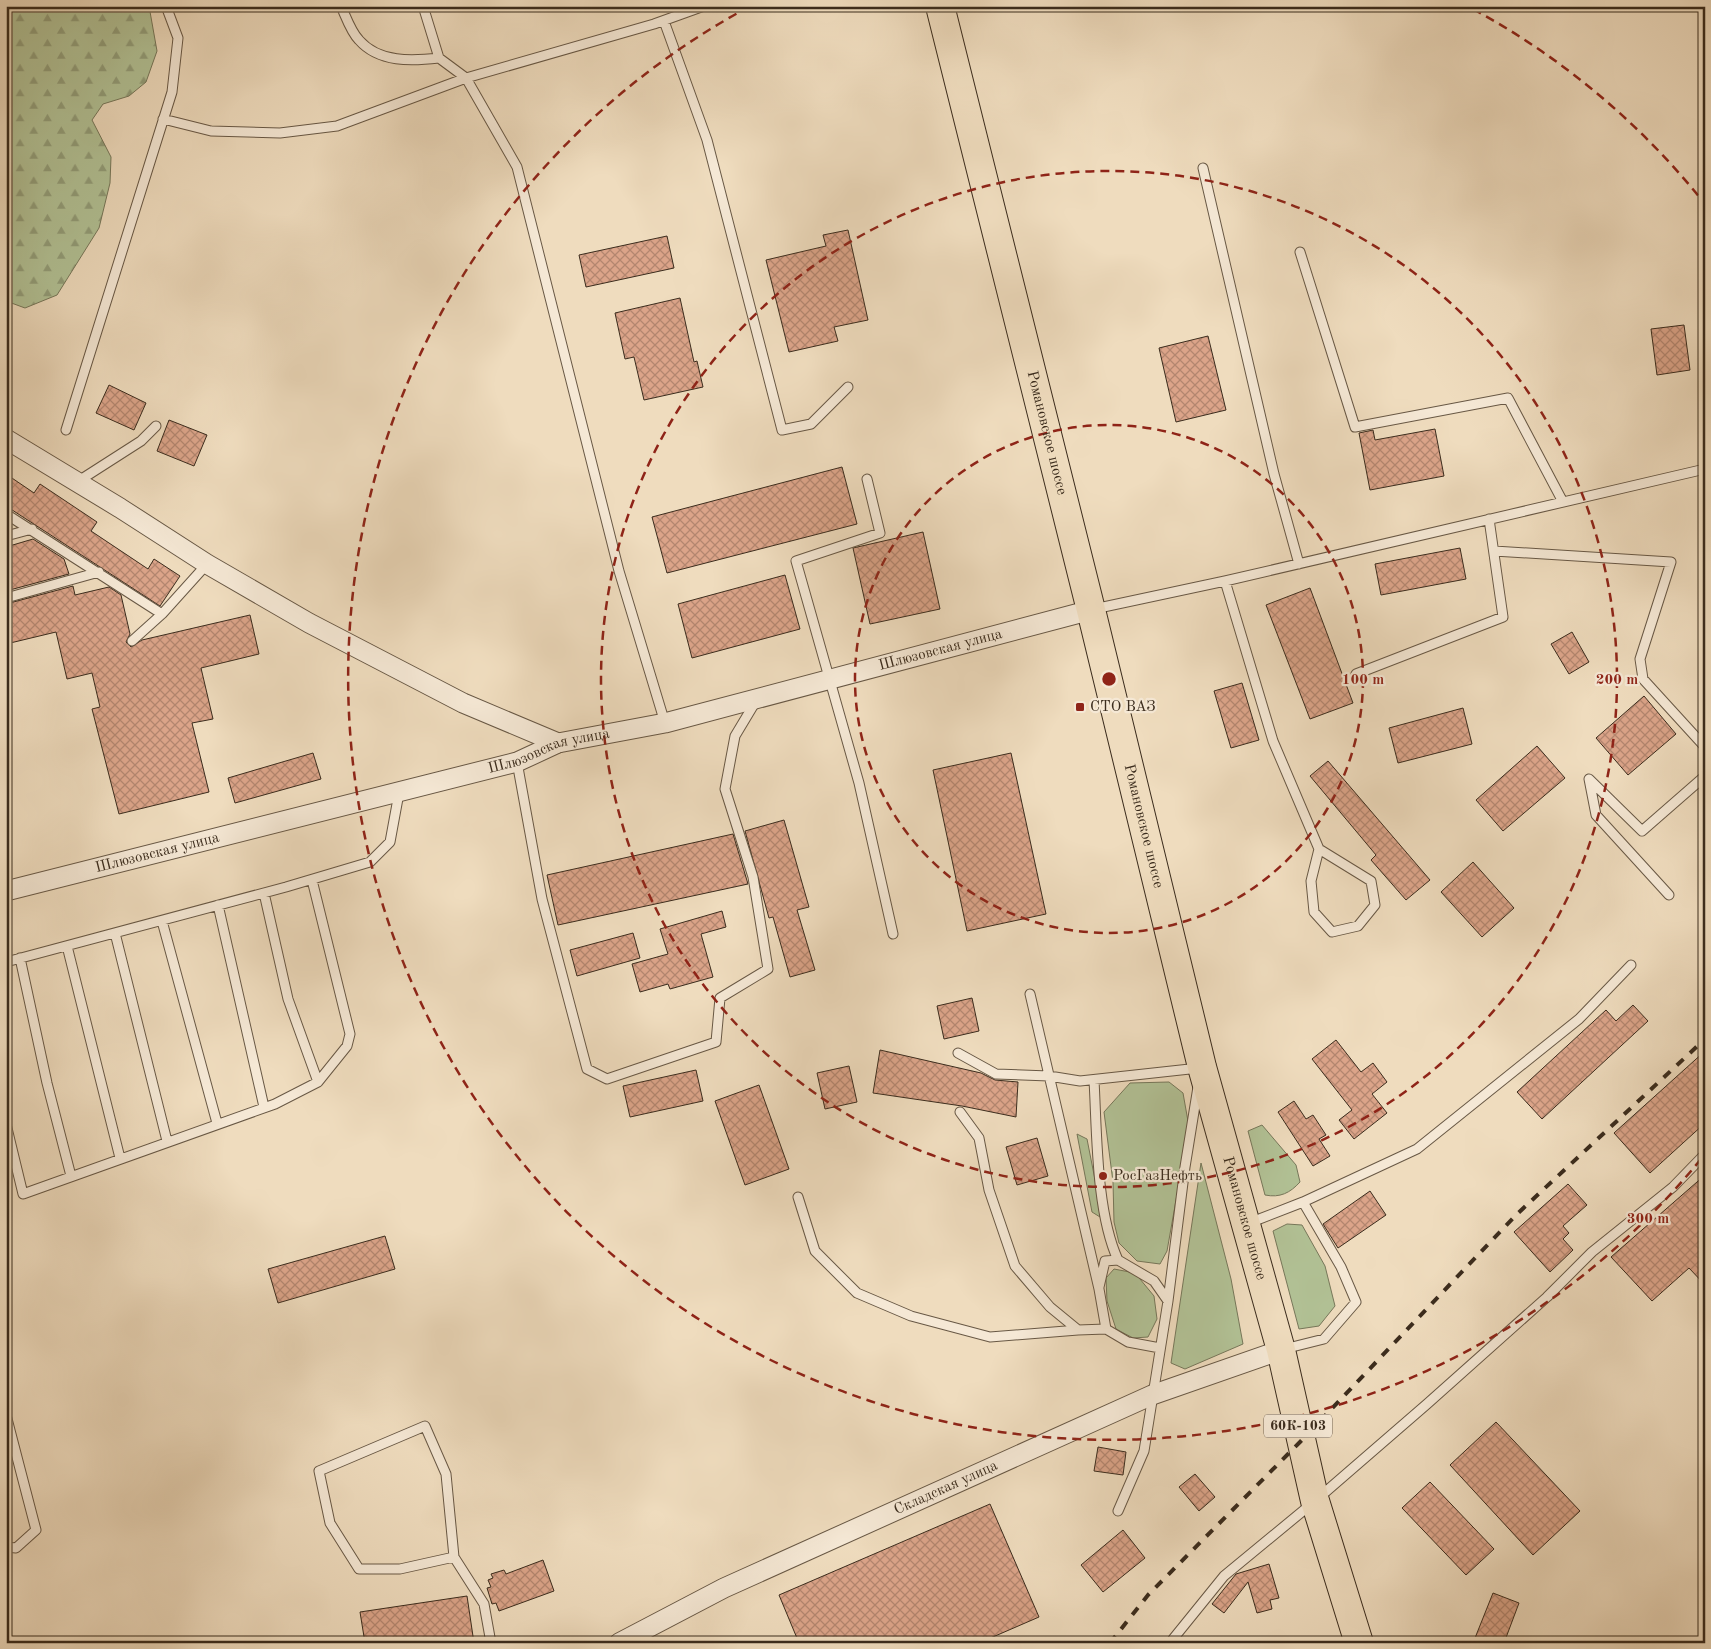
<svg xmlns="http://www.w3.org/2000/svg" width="1711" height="1649" font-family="'Old Standard TT',serif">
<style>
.grass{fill:#b2c296;stroke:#76775a}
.forest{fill:url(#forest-firs);stroke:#76775a}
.building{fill:url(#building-cross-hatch);stroke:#3b2c1d}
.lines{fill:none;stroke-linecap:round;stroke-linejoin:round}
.service-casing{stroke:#685845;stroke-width:11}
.minor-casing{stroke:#685845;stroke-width:21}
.primary-casing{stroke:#3b2c1d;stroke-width:30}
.service{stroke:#f5e8d5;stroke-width:9}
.minor{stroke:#f5e8d5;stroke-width:19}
.primary{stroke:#efdcbe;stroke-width:28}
.rail{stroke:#3b2c1d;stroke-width:4;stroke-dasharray:9 9;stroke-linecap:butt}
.ring{fill:none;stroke:#8f2418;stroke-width:2.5;stroke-dasharray:9 6}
.poi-dot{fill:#8f2418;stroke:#f5e8d5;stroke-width:2}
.labels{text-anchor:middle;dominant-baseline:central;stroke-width:4.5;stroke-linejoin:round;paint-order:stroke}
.shield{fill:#f5e8d5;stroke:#736454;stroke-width:1}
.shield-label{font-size:14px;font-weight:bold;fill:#3b2c1d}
.street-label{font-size:15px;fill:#3b2c1d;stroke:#f5e8d5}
.poi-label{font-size:15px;fill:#3b2c1d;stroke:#f5e8d5;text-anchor:start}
.centre{fill:#8f2418;stroke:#f5e8d5;stroke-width:2.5}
.ring-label{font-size:15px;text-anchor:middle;font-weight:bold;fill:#8f2418;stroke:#f5e8d5;stroke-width:4.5;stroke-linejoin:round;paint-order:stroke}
</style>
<defs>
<pattern id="forest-firs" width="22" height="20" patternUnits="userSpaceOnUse" patternTransform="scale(1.25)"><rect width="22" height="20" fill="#b2c296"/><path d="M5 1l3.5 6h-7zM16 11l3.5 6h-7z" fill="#929e7a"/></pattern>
<pattern id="building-cross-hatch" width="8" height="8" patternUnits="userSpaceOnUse" patternTransform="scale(1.25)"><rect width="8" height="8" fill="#dba489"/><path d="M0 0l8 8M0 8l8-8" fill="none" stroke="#b3866f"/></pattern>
</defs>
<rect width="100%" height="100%" fill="#efdcbe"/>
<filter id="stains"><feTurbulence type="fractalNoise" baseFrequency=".004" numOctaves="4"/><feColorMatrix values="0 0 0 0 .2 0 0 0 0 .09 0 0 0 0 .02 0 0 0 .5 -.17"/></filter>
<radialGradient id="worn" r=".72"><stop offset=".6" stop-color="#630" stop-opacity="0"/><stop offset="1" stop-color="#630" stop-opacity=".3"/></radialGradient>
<path class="grass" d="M 1169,1082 L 1183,1093 L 1189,1127 L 1167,1251 L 1160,1264 L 1137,1261 L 1119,1243 L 1114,1222 L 1113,1182 L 1104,1112 L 1130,1083 Z
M 1262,1125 L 1296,1165 L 1300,1182 C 1290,1193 1280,1198 1265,1195 L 1248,1131 Z
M 1077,1134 L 1087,1139 L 1098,1195 L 1100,1217 L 1092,1212 Z
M 1201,1163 L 1231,1279 L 1243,1344 L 1185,1369 L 1171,1363 Z
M 1287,1224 L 1302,1225 L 1325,1266 L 1335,1306 L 1319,1326 L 1299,1329 L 1273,1231 Z
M 1114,1269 L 1135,1273 L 1154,1296 L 1157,1319 L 1148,1337 L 1133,1338 L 1116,1329 L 1107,1301 L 1106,1278 Z"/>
<path class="forest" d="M 6,6 L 149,6 L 157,51 L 146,82 L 129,96 L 103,104 L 92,120 L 111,157 L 110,183 L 99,228 L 57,295 L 25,308 L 6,301 Z"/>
<path class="building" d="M 848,230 L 868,320 L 834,327 L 838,341 L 789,352 L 766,260 L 826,246 L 823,235 Z
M 667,236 L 674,268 L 586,287 L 579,255 Z
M 680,298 L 694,362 L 697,361 L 703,387 L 644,400 L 634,357 L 625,359 L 615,313 Z
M 1684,325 L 1690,370 L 1657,375 L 1651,329 Z
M 1208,336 L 1226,410 L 1176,422 L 1159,348 Z
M 109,385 L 146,403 L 134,430 L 96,413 Z
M 169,420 L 207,435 L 194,466 L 157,451 Z
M 1435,429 L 1444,476 L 1370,490 L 1359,433 L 1373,430 L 1375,440 Z
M 842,467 L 857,524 L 667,573 L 652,517 Z
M 6,474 L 34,493 L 40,484 L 97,522 L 91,531 L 148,569 L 154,559 L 180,576 L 160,606 L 6,506 Z
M 923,532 L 940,609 L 870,624 L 853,548 Z
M 33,539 L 64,559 L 69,574 L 6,591 L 6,547 Z
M 1460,548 L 1466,579 L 1381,595 L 1375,564 Z
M 785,575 L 800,629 L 692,658 L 678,604 Z
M 73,586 L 75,595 L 109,587 L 121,595 L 130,634 L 126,642 L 131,647 L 142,640 L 250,615 L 259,654 L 201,668 L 213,719 L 192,723 L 209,792 L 119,814 L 92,709 L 100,707 L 92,673 L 67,679 L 56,632 L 6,644 L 6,604 Z
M 1310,588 L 1353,703 L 1310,719 L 1266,605 Z
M 1572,632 L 1589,662 L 1569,674 L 1551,644 Z
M 1242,683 L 1259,740 L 1231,748 L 1214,691 Z
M 1644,696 L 1676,734 L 1628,775 L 1596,738 Z
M 1463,708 L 1472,744 L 1398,763 L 1389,728 Z
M 1537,746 L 1565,778 L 1503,831 L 1476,800 Z
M 313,753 L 321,779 L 235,803 L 228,778 Z
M 1011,753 L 1046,914 L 967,931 L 933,770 Z
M 1328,761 L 1430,880 L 1406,900 L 1371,860 L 1376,855 L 1310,776 Z
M 784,820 L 809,907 L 797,910 L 815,970 L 790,977 L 773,917 L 769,918 L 745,831 Z
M 733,834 L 748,884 L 558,925 L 547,875 Z
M 1473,862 L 1514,908 L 1482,937 L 1441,892 Z
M 722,911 L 726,927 L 701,934 L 713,977 L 670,989 L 668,984 L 640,992 L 632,964 L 668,954 L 660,929 Z
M 633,933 L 640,958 L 577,976 L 570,950 Z
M 972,998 L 979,1031 L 944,1039 L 937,1006 Z
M 1633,1005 L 1648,1021 L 1542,1119 L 1517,1092 L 1606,1010 L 1616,1021 Z
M 1336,1040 L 1361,1072 L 1373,1063 L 1387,1082 L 1372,1094 L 1387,1113 L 1354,1139 L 1339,1120 L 1352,1110 L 1312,1059 Z
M 880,1050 L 981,1073 L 995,1080 L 1018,1082 L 1016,1117 L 962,1106 L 873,1093 Z
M 1705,1051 L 1705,1123 L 1650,1173 L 1614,1133 Z
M 849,1066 L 857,1102 L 825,1109 L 817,1073 Z
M 696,1070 L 703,1101 L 630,1117 L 623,1086 Z
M 759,1085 L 789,1169 L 745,1185 L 715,1101 Z
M 1294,1101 L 1306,1119 L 1313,1115 L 1326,1135 L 1319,1139 L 1330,1156 L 1313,1166 L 1278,1112 Z
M 1037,1138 L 1048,1176 L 1017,1185 L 1006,1147 Z
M 1705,1175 L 1705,1285 L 1689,1268 L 1652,1301 L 1611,1257 Z
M 1568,1184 L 1587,1205 L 1563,1226 L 1569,1233 L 1563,1239 L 1573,1250 L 1550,1272 L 1514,1232 Z
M 1370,1191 L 1386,1215 L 1338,1248 L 1323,1224 Z
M 385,1236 L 395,1269 L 278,1303 L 268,1269 Z
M 1496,1422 L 1580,1511 L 1533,1555 L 1450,1465 Z
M 1098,1447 L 1126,1452 L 1123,1475 L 1094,1471 Z
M 1195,1474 L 1215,1497 L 1199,1511 L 1179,1487 Z
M 1430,1482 L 1494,1549 L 1466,1575 L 1402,1508 Z
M 990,1504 L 1039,1617 L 979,1643 L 799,1643 L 779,1595 Z
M 1123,1530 L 1145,1558 L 1103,1592 L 1081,1565 Z
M 543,1560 L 554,1591 L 499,1611 L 496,1603 L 492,1604 L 487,1588 L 491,1587 L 488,1580 L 493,1578 L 491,1574 L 504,1570 L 506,1574 Z
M 1269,1564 L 1279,1598 L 1270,1600 L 1272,1609 L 1257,1613 L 1248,1582 L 1224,1613 L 1212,1604 L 1236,1574 Z
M 1493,1593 L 1519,1603 L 1504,1643 L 1473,1643 Z
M 467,1596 L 474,1643 L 365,1643 L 360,1612 Z"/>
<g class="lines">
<defs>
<path id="service" d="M 341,6 C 346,17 351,32 359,40 C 379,63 412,61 439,58
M 423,6 L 439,58 L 466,78 L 654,24 L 704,6
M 664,21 L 707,140 L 782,430 L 811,424 L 848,387
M 163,119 L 211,131 L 280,133 L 337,126 L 466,78 L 517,167 L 619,571 L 665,723
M 1203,168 L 1274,474 L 1299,564
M 1300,252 L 1355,427 L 1508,398 L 1563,502
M 66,430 L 172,92 L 178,38 L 166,6
M 867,479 L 880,533 L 796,561 L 859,783 L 893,934
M 77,482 L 141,441 L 156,426
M 6,514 L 162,614
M 6,536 L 32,529
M 1494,551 L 1671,562 L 1640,659 L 1643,679 L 1705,747
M 1225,581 L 1273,741 L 1319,849 L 1371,881 L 1375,905 L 1358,926 L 1332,932 L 1314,912 L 1311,881 L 1319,849
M 6,598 L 99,572
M 1094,609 L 1225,581 L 1705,469
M 132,641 L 162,614 L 207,564
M 1356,674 L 1503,617 L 1489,519
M 517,762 L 542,899 L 587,1069 L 607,1079 L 716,1042 L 720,998 L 768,969 L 753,877 L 725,789 L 735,736 L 756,701
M 264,893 L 288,999 L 318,1082
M 1669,895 L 1596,815 L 1589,779 L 1642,831 L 1705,776
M 218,905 L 264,1107
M 162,921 L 217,1123
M 115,933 L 167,1141
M 67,946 L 120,1158
M 20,958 L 47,1083 L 71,1176
M 6,962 L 286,887 L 370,862 L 390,842 L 399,793
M 1030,994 L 1099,1289 L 1106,1329 L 1128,1342 L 1160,1348
M 958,1053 L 996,1074 L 1049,1076 L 1080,1081 L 1199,1068
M 1094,1080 C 1097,1133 1096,1212 1118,1260
M 960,1112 L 979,1138 L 989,1190 L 1015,1266 L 1050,1307 L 1078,1330 L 1106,1329
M 6,1124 L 23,1194 L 275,1104 L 318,1082 L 347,1046 L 350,1034 L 312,880
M 798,1197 L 815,1251 L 857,1293 L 911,1316 L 990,1337 L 1078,1330
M 1303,1202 L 1417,1149 L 1579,1019 L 1631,965
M 1249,1223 L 1303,1202 L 1341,1267 L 1356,1302 L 1324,1339 L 1284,1349
M 1099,1287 L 1105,1261 L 1118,1260 L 1154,1281 L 1168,1301
M 6,1415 L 36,1530 L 16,1548 L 6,1547
M 1118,1511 L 1144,1451 L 1168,1301 L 1185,1167 L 1198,1087
M 454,1557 L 400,1569 L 359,1569 L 330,1523 L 319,1471 L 425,1426 L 446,1474 L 454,1557 L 484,1604 L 491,1643
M 1177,1643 L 1173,1639 L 1224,1576 L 1315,1501 L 1427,1404 L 1547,1297 L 1592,1252 L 1673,1187 L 1705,1154"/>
<g id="minor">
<path d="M 6,439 L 120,508 L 207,564 L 309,623 L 463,703 L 558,743"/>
<path id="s1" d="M 6,891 L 517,762 L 558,743 L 665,723 L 1091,610"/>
<path id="s2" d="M 619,1643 L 724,1588 L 1152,1395 L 1281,1350"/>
</g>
<g id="primary">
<path id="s3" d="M 940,6 L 1091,610 L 1202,1067 L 1281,1350 L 1315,1501 L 1359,1643"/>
</g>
</defs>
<use href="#service" class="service-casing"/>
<use href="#minor" class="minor-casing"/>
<use href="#primary" class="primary-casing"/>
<use href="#service" class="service"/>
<use href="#minor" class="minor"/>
<use href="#primary" class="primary"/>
<path class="rail" d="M 1110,1643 L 1148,1595 L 1301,1441 L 1516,1215 L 1705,1039"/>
</g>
<g class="ring">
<circle cx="1109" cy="679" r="254"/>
<circle cx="1109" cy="679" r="508"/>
<path d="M1701 1159A762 762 0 1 1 745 9M1473 9A762 762 0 0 1 1701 199"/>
</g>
<g class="poi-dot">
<rect x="1075" y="702" width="10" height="10" rx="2.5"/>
<circle cx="1103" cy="1176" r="5"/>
</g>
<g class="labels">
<rect class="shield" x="1264" y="1414.5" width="68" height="23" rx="4"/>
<g class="shield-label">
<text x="1298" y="1426">60К-103</text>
</g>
<g class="street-label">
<text stroke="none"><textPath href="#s3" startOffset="440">Романовское шоссе</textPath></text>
<text stroke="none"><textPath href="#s1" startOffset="966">Шлюзовская улица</textPath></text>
<text stroke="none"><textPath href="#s1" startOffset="561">Шлюзовская улица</textPath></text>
<text stroke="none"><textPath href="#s3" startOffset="845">Романовское шоссе</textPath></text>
<text stroke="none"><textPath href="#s1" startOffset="156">Шлюзовская улица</textPath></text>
<text stroke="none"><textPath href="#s3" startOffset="1250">Романовское шоссе</textPath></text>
<text stroke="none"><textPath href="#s2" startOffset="362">Складская улица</textPath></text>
</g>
<g class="poi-label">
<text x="1090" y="707">СТО ВАЗ</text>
<text x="1113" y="1176">РосГазНефть</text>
</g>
</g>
<circle cx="1109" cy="679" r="8" class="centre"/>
<g class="ring-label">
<text x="1363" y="684">100 m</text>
<text x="1617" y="684">200 m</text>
<text x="1648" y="1223">300 m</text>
</g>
<rect width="1711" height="1649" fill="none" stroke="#efdcbe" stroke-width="25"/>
<rect x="8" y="8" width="1696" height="1634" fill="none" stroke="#3b2c1d" stroke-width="2.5"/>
<rect x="12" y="12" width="1686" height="1624" fill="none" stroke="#3b2c1d"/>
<rect width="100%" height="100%" filter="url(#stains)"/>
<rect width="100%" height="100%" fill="url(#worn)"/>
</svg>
